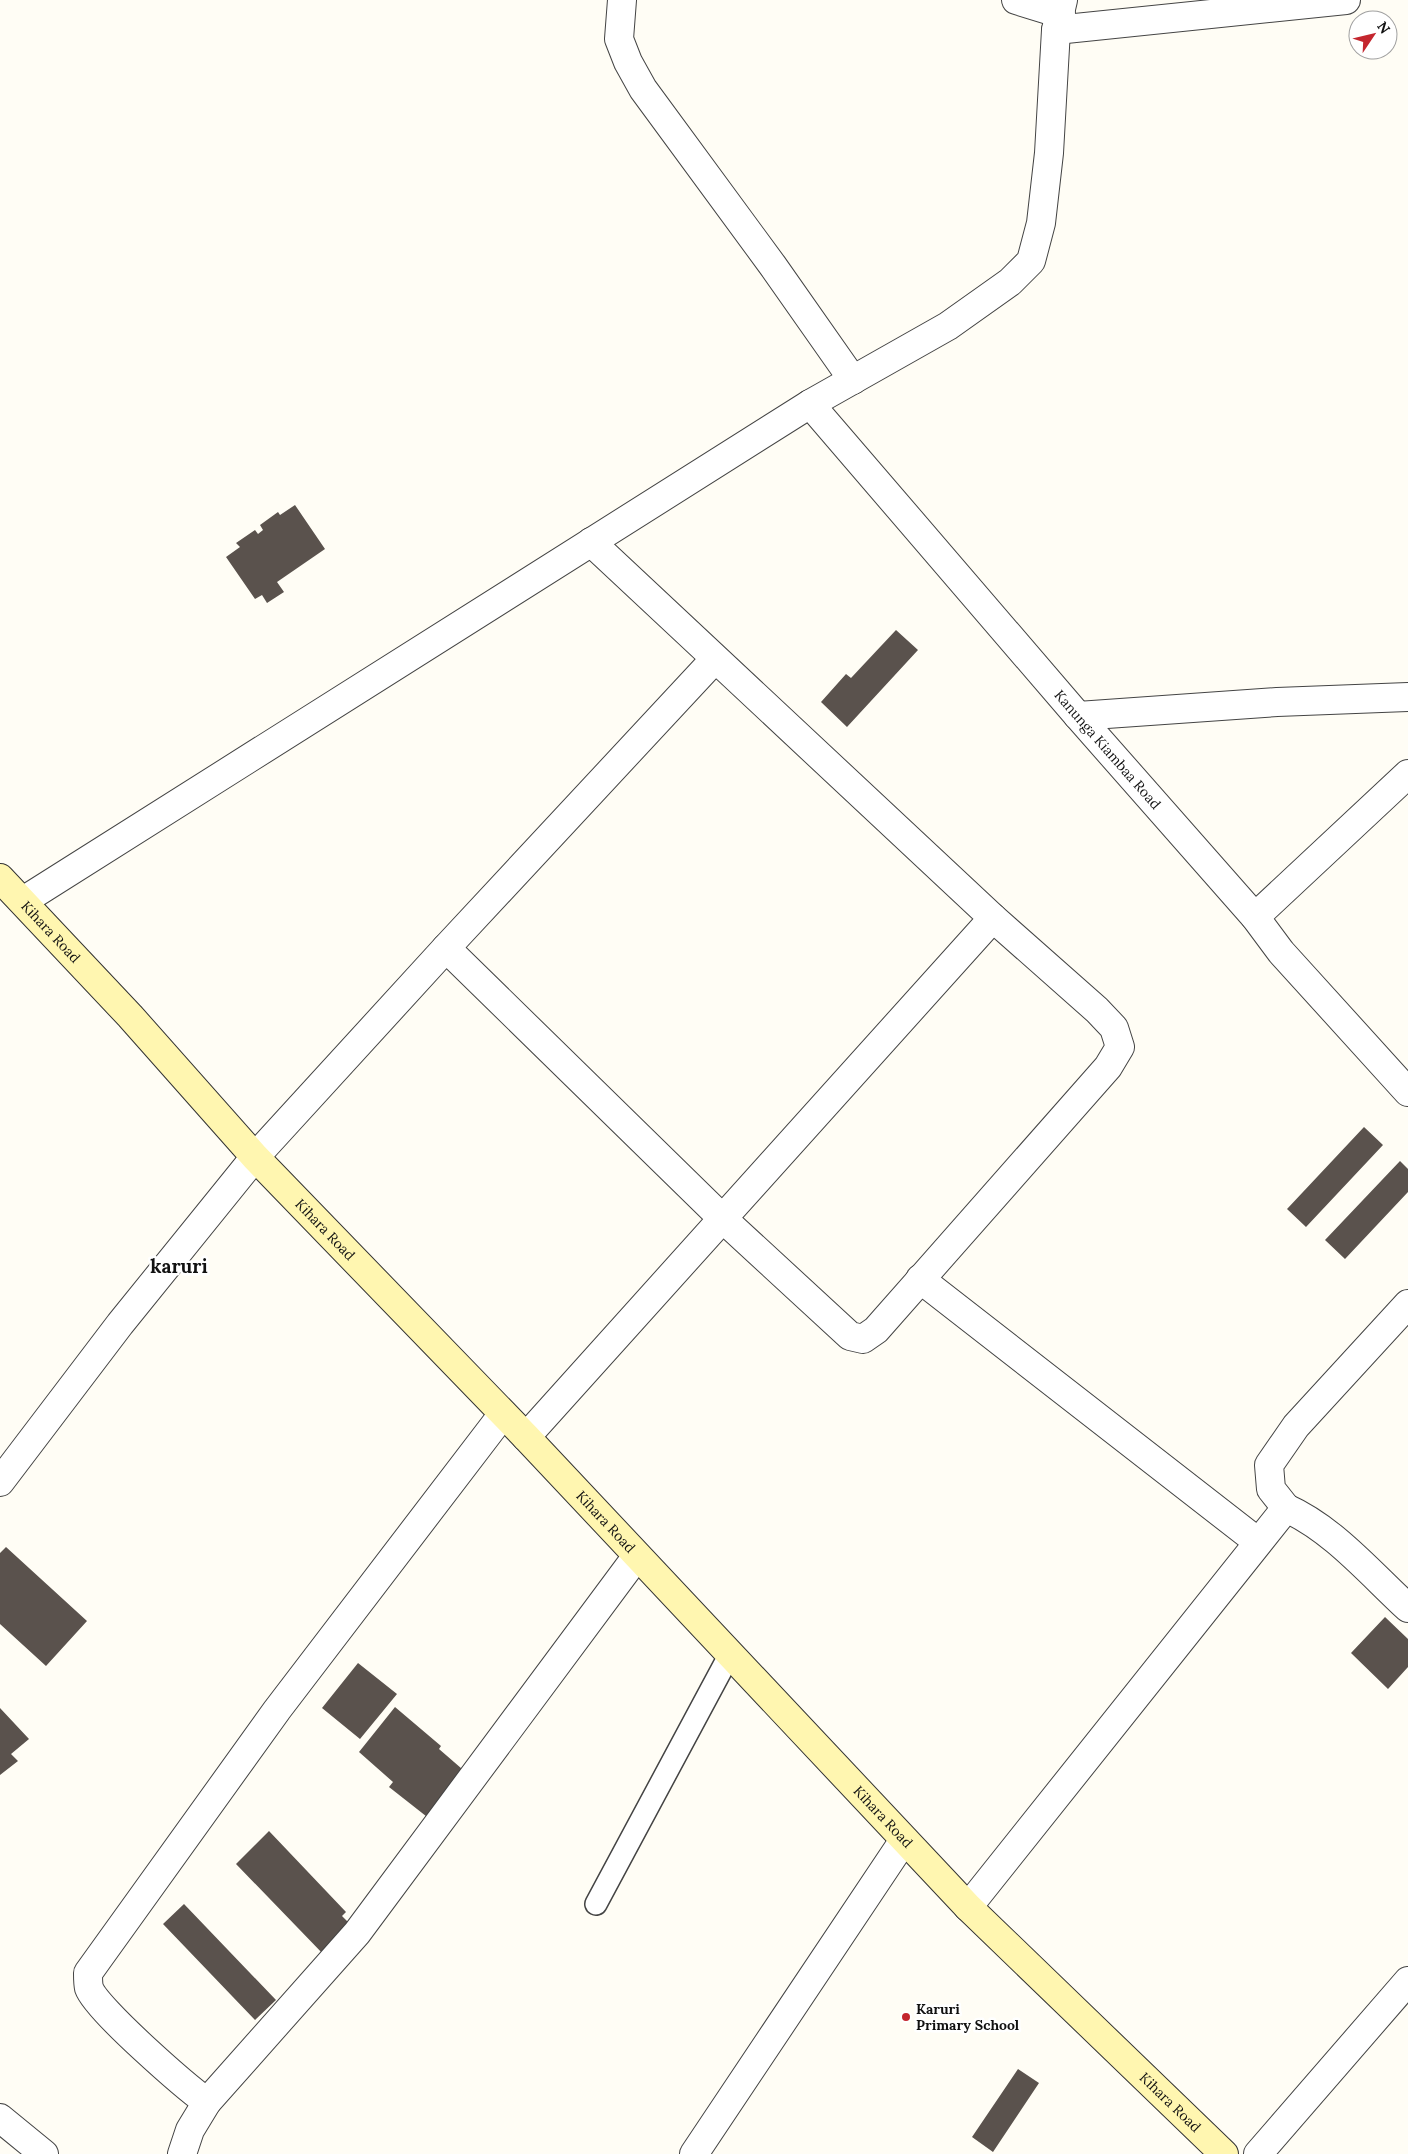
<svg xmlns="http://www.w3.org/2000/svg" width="1408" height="2154" font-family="Lora,serif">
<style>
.building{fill:#5a524d}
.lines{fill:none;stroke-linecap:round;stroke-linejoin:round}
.lane-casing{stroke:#444;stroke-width:24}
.street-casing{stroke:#444;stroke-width:30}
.secondary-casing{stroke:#333;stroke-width:30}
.lane{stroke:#fff;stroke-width:21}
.street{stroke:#fff;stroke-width:28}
.secondary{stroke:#fff6b0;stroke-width:28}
.poi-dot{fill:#c4262e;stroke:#fff;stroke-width:2}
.labels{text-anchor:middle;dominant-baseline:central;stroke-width:5;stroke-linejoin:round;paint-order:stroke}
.street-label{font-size:14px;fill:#111;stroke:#fff}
.poi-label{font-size:14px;font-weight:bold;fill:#111;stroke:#fff;text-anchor:start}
.district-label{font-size:19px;font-weight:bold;fill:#111;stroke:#fff}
</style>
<rect width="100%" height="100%" fill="#fffdf5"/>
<path class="building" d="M 295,505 L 325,549 L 277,582 L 284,592 L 267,603 L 262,595 L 255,599 L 226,557 L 240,547 L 236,543 L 255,530 L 258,534 L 263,530 L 260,525 L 278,512 L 280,515 Z
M 896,630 L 918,650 L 847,727 L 821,702 L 846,674 L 851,678 Z
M 1364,1127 L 1383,1145 L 1306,1227 L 1287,1209 Z
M 1400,1161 L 1408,1169 L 1408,1192 L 1345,1259 L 1325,1240 Z
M 6,1547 L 87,1621 L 46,1666 L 0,1624 L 0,1553 Z
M 1385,1617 L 1408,1639 L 1408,1667 L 1388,1689 L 1351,1653 Z
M 358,1663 L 397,1694 L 360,1739 L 322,1708 Z
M 395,1707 L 441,1746 L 439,1749 L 469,1775 L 431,1820 L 389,1787 L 393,1782 L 359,1752 Z
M 0,1708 L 29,1739 L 11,1754 L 18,1761 L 0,1775 Z
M 269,1831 L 346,1912 L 342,1916 L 354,1928 L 325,1956 L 236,1864 Z
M 184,1904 L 276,2000 L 255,2020 L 163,1924 Z
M 1018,2069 L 1039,2083 L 993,2152 L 972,2137 Z"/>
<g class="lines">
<defs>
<path id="lane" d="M 596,1904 L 730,1654"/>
<g id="street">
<path d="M 622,0 L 619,39 L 628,62 L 643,89 L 773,266 L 853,380"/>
<path d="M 1016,0 L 1061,14"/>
<path d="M 1056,30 L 1346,0"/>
<path id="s1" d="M 810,404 L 1078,716 L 1255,917 L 1281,952 L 1408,1092"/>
<path d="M 1078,716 L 1277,702 L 1408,697"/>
<path d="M 23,901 L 810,404 L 948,326 L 1010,282 L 1031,261 L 1041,223 L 1049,153 L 1056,30 L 1063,0"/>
<path d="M 1255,917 L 1408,774"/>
<path d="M 446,948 L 722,1218 L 850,1336 L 863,1339 L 876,1330 L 1108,1067 L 1120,1047 L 1114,1028 L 1097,1010 L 993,918"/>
<path d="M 920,1279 L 1258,1542"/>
<path d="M 526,1437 L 993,918 L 591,542"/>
<path d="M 0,1482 L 120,1324 L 255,1157 L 446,948 L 714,660"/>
<path d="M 1286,1508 L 1271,1489 L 1269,1465 L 1296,1426 L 1408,1304"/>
<path d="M 968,1907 L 1286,1508 C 1333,1529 1370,1573 1408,1608"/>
<path d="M 207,2102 C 186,2087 96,2009 89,1988 C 88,1984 88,1977 88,1973 L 277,1710 L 503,1414"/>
<path d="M 0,2118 L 44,2154"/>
<path d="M 182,2154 L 190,2130 L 207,2102 L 357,1933 L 637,1556"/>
<path d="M 694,2154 L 904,1840"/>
<path d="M 1258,2154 L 1408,1981"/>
</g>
<g id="secondary">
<path id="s2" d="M 0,878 L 130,1016 L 255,1157 L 526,1437 L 968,1907 L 1224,2154"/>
</g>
</defs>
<use href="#lane" class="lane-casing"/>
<use href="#street" class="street-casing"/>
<use href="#secondary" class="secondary-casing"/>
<use href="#lane" class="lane"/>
<use href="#street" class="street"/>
<use href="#secondary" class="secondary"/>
</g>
<circle class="poi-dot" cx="906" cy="2017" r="5"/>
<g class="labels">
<g class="street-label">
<text stroke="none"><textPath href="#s1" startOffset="456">Kanunga Kiambaa Road</textPath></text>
<text stroke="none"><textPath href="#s2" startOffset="74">Kihara Road</textPath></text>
<text stroke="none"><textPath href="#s2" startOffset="479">Kihara Road</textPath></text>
<text stroke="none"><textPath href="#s2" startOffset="884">Kihara Road</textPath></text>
<text stroke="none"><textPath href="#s2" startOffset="1289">Kihara Road</textPath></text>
<text stroke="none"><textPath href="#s2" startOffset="1694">Kihara Road</textPath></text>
</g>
<g class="poi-label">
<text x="916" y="2009">Karuri<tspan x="916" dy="16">Primary School</tspan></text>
</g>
<g class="district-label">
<text x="179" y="1266">karuri</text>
</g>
</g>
<g transform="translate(1373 35) rotate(55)"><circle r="24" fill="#ffffff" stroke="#a0a0a0"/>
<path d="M0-4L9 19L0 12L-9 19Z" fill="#c4262e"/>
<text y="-8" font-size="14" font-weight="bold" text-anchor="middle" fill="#111111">N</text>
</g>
</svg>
